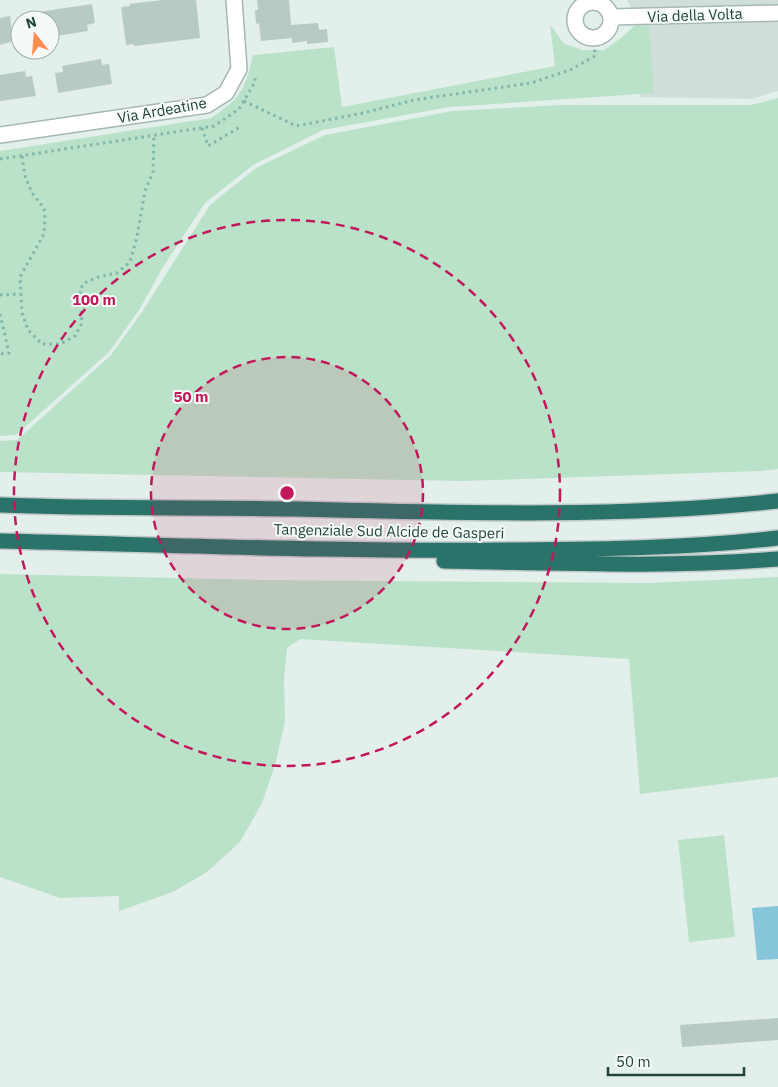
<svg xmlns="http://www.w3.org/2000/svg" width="778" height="1087" font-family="'IBM Plex Sans',sans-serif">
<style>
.built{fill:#d1dfda}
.green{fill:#bae2c9}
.water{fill:#86c5da}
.building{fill:#b8cac4}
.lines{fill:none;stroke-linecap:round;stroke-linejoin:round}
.minor-casing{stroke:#a5b8b3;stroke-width:18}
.highway-casing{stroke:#c1cac9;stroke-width:18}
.path{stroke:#80b6aa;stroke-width:3;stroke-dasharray:2.5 4;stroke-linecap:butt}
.minor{stroke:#fff;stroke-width:15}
.highway{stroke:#29736a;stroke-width:15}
.ring{fill:none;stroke:#c2185b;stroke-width:2.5;stroke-dasharray:9 6}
.labels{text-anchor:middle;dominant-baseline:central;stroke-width:4;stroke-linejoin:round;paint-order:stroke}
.street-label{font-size:15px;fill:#20433d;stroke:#f5faf8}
.centre{fill:#c2185b;stroke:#f5faf8;stroke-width:2.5}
.ring-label{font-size:15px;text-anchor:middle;font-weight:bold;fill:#c2185b;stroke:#f5faf8;stroke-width:4;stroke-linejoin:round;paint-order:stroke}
</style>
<rect width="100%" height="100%" fill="#e3efeb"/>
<path class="built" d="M 627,0 L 778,0 L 778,91 L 751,99 L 640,97 L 639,23 Z"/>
<path class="green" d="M 550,24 L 564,44 L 583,50 L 604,50 L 621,38 L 635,25 L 649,26 L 654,93 L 450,107 L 323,130 L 253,165 L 205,203 L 163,267 L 139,310 L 109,352 L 16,435 L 0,436 L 0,151 L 211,118 C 241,98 245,90 253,55 L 334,47 L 342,107 L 555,66 Z
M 778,98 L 778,469 L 760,471 L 462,481 L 0,472 L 0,441 L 17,440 L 111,355 L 142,312 L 210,205 L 256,168 L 325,135 L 453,111 L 561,105 L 751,105 Z
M 0,574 L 262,580 L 649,583 L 778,577 L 778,777 L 640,794 L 629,659 L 300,639 L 287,648 L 284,678 L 285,722 L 275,765 L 262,803 L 240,842 L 207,872 L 173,892 L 119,911 L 119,896 L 60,898 L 0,877 Z
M 724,835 L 735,937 L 689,942 L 678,840 Z"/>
<path class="water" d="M 778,906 L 778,959 L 757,960 L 752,908 Z"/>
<path class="building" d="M 163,0 L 196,0 L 200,38 L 134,46 L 134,44 L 126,45 L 121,7 L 130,6 L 129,4 Z
M 257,0 L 289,0 L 291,25 L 318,23 L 319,30 L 327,29 L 328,42 L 307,44 L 307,41 L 292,43 L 292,38 L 261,41 L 259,23 L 256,24 L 255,10 L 258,10 Z
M 92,4 L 95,23 L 87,25 L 88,31 L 50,37 L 50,20 L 40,20 L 38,12 Z
M 10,16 L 13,41 L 0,45 L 0,18 Z
M 101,59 L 102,65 L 109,64 L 112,84 L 58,93 L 55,73 L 63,72 L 62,66 Z
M 25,71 L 26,77 L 32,76 L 36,96 L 0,101 L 0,75 Z
M 778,1018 L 778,1040 L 682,1047 L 680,1025 Z"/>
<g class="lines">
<defs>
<path id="minor" d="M575 20a18 18 0 1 1 36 0a18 18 0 1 1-36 0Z
M 611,17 L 778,13
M 0,135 L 207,105 L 226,93 L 239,69 L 234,0"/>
<path id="highway" d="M 0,505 C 99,509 198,507 297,509 C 457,513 619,518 778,501
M 0,541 C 172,545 344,552 516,550 C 604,549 691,548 778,538
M 444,561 C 555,563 667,568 778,559"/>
</defs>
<use href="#minor" class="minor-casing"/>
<use href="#highway" class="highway-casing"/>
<path class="path" d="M 244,101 L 296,126 L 363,113 L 414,100 L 531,83 L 570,70 L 595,56 L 594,37
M 202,128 L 208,146 L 240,127
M 22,156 L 25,176 L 32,193 L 44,208 L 45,219 L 44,234 L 20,277 L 22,313 L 28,330 L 42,344 L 60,344 L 75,336 L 82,323 L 80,290 L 84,283 L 98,277 L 117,273 L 130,262 L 137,237 L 145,191 L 153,172 L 154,135
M 0,159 L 214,126 L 239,109 L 255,82 L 255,76
M 0,295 L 20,294
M 0,314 L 9,353 L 0,354"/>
<use href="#minor" class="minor"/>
<use href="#highway" class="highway"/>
</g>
<circle cx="287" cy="493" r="136" fill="#c2185b" fill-opacity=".12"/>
<g class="ring">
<circle cx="287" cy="493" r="136"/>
<circle cx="287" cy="493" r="273"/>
</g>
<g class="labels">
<g class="street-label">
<text transform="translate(695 15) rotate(-2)">Via della Volta</text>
<text transform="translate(162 110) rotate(-10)">Via Ardeatine</text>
<text transform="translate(389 531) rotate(1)">Tangenziale Sud Alcide de Gasperi</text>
</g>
</g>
<circle cx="287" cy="493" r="8" class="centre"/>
<g class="ring-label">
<text x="94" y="305">100 m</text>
<text x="191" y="402">50 m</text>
</g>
<g transform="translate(35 35) rotate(343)"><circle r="24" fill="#f5faf8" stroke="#a0b1ad"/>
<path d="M0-4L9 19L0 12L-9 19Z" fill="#ff8c51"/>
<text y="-8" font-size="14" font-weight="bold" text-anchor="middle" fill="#20433d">N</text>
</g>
<path d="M608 1067v8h136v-8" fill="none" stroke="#20433d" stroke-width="2.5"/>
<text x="616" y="1067" font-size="15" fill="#20433d" stroke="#f5faf8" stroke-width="4" paint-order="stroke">50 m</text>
</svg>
